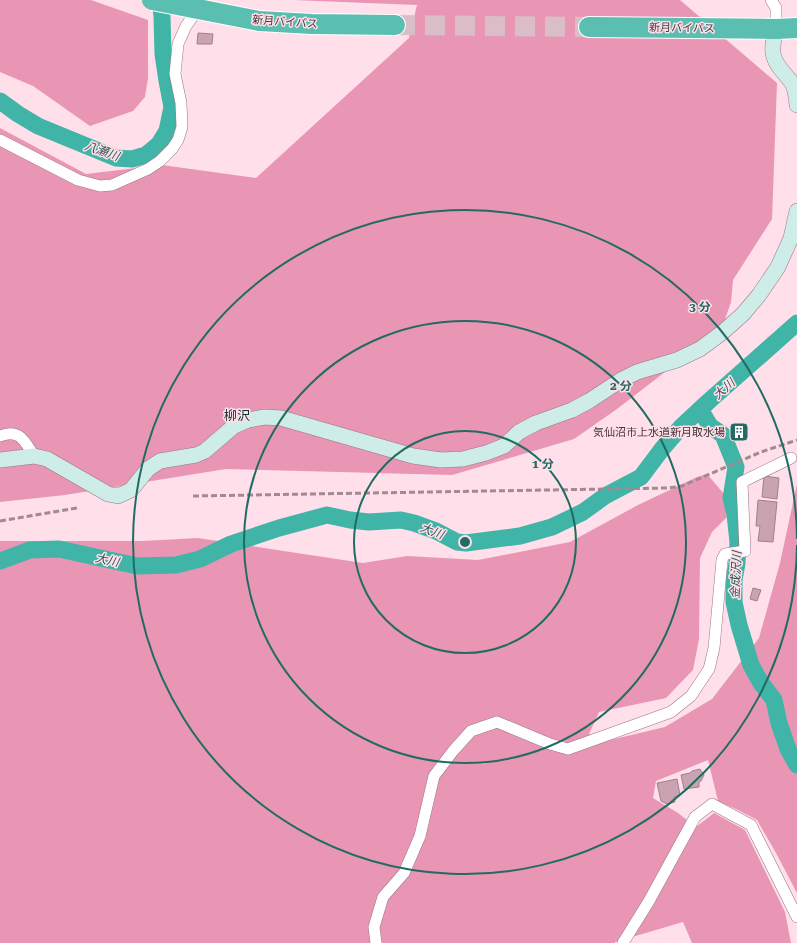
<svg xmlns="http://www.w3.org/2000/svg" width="797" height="943" font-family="'Roboto Serif','Noto Sans JP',serif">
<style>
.forest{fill:#e896b4}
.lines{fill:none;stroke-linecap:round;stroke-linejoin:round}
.river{stroke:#3fb4a7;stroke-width:17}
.building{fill:#c9a3b0;stroke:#a37f8c}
.highway-tunnel{stroke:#dabdc6;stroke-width:20;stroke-dasharray:20 10;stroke-linecap:butt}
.street-casing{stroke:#9a7783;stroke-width:12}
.secondary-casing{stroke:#9a7783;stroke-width:16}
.highway-casing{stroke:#fff;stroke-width:22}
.street{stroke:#fff;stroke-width:11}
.secondary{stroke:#ceece8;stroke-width:15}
.highway{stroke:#5abeb1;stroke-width:20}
.rail{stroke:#a18a91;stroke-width:3;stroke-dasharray:6 3;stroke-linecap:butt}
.highway-bridge-casing{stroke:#fff;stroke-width:22;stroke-linecap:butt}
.highway-bridge{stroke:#5abeb1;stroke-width:20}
.ring{fill:none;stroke:#216b63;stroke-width:2}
.labels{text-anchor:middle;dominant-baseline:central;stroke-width:3;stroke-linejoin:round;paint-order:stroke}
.street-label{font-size:11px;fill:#45363b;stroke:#ffdfe9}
.poi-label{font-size:11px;fill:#45363b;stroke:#ffdfe9;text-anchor:end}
.water-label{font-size:12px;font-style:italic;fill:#285852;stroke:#ffdfe9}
.quarter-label{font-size:13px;fill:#10322e;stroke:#ffdfe9}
.centre{fill:#216b63;stroke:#ffdfe9;stroke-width:2}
.ring-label{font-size:12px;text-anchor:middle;font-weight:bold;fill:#216b63;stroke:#ffdfe9;stroke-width:3;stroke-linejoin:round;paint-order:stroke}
</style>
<rect width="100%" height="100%" fill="#ffdfe9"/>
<path class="forest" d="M 0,0 L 91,0 L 148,20 L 148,78 L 145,97 L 133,111 L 90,126 L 33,86 L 0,72 Z
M 293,0 L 680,0 L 777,83 L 772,219 L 733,280 L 731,302 L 722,328 L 617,409 L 574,439 L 452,475 L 226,469 L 65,495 L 0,502 L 0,128 L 86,174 L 162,165 L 256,178 L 409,38 L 417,5 Z
M 707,474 L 724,494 L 727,517 L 712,532 L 700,558 L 699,639 L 693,670 L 666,698 L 599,712 L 589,734 L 602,742 L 665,727 L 712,699 L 759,638 L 780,563 L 797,484 L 797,893 L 776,853 L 757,820 L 738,810 L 718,801 L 708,760 L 656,781 L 653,798 L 678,813 L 696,827 L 714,813 L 745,830 L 785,912 L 791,943 L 692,943 L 683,922 L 615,942 L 615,943 L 0,943 L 0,541 L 143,541 L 198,538 L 363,563 L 407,556 L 478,560 L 570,542 L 638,505 L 697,477 Z"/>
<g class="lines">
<path class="river" d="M 0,101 L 18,114 L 38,126 L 116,158 L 132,159 L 146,155 L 159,144 L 167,131 L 172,107 L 167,81 L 163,54 L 162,16 L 160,0
M 700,409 L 710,426 L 723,435 L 736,467 L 731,498 L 735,514 L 738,542 L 737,563 L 734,580 L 734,602 L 739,625 L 751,665 L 761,683 L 774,700 L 779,723 L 788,749 L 797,765
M 0,561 L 30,550 L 59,549 L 137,566 L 176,565 L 200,559 L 231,544 L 279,528 L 327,515 L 350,520 L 369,522 L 401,520 L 414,523 L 436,531 L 457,542 L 466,543 L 520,536 L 552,527 L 583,512 L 605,496 L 641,477 L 662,449 L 681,427 L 709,401 L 797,323"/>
</g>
<path class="building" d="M 198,33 L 213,34 L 212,44 L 197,44 Z
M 744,424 L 748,430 L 744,433 L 745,434 L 742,436 L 741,435 L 736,438 L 732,433 L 734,427 L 738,425 Z
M 764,476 L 779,478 L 777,499 L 762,497 Z
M 758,500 L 777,502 L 773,542 L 758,541 L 760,526 L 756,526 Z
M 753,588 L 761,590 L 757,601 L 750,599 Z
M 700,769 L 704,775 L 701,781 L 699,782 L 699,787 L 684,789 L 681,775 L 690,773 L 692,771 Z
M 677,779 L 680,795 L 674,797 L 675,802 L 667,804 L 661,801 L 657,783 Z"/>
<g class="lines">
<path class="highway-tunnel" d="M 395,25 L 589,27"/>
<defs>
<path id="street" d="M 771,0 L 776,8 L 776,29
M 0,140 L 78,180 L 100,186 L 112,185 L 148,169 L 160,161 L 172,149 L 178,140 L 182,127 L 181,103 L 175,74 L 178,44 L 186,26 L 200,6
M 0,436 C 20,428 25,442 34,456
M 376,943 L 374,927 L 383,897 L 404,873 L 420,836 L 434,776 L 453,751 L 471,731 L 497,722 L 550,744 L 568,749 L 671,712 L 691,696 L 709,669 L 714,648 L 722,560 L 725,554 L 745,551 L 742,482 L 791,458
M 623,943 L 649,901 L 695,817 L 712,804 L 751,825 L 797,917"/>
<path id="secondary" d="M 776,29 C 774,38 771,49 774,57 C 777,68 786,74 792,83 C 796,90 796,97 797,105
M 0,460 L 34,456 L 47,459 L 108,494 L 118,496 L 131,490 L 148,469 L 160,461 L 196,455 L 205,451 L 234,426 L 248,420 L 265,417 L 281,418 L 413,456 L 441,460 L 463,459 L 486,453 L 504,446 L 519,432 L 536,423 L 572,410 L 589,401 L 621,380 L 637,372 L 677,360 L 700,349 L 723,332 L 743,314 L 759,295 L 778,267 L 791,238 L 797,211"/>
<path id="highway" d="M 259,21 L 312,24 L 395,25
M 589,27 L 776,29 L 797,28"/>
</defs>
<use href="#street" class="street-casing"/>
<use href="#secondary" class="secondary-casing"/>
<use href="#highway" class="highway-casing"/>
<use href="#street" class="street"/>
<use href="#secondary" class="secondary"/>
<use href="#highway" class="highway"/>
<path class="rail" d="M 193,496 L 546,490 L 668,488 L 682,486 L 761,452 L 797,440
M 0,521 L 77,508"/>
<defs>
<path id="highway-bridge" d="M 152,0 L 259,21"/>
</defs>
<use href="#highway-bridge" class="highway-bridge-casing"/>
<use href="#highway-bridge" class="highway-bridge"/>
</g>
<g class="ring">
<circle cx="465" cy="542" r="111"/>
<circle cx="465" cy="542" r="221"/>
<path d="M797 545A332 332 0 1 1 797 539"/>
</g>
<defs>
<symbol id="building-square" viewBox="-11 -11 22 22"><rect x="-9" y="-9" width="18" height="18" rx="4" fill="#216b63" stroke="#ffdfe9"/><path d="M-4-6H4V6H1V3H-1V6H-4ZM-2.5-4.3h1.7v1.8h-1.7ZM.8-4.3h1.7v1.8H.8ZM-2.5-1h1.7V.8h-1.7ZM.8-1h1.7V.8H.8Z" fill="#fff"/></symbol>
</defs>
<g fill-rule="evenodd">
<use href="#building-square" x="728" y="421" width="22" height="22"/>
</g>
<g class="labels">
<g class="street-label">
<text transform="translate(285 22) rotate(4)">新月バイパス</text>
<text transform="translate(682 28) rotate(1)">新月バイパス</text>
</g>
<g class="poi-label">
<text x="725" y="432">気仙沼市上水道新月取水場</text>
</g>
<g class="water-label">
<text transform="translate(102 151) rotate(19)">八瀬川</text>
<text transform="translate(724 389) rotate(-42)">大川</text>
<text transform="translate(432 531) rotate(21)">大川</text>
<text transform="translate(107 560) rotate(12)">大川</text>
<text transform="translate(736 575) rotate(-87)">金成沢川</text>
</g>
<g class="quarter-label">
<text x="237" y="415">柳沢</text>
</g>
</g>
<circle cx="465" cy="542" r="6" class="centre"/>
<g class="ring-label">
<text x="700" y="311">3 分</text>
<text x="621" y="390">2 分</text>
<text x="543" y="468">1 分</text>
</g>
</svg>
